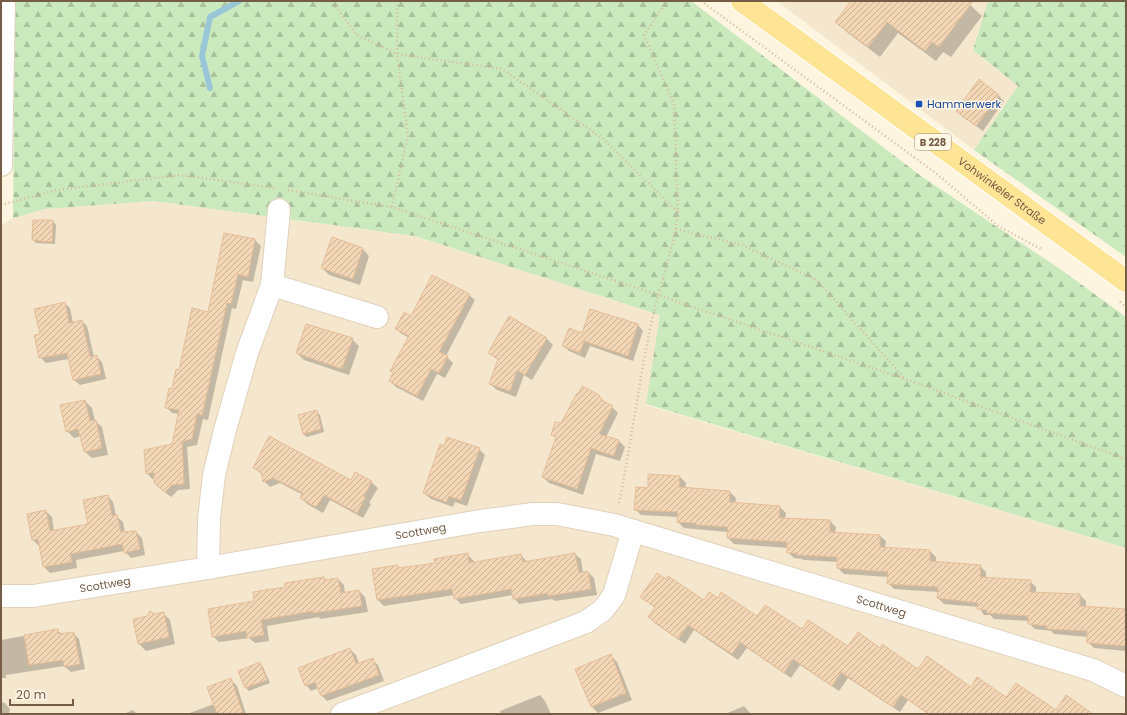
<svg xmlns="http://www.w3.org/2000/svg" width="1127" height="715" font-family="Poppins,sans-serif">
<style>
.residential{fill:#f4e7ce}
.forest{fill:url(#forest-firs)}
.shadow{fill:#0003}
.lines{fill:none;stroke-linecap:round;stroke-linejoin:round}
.stream{stroke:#9ac7d8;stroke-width:6}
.building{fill:url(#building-hatch);stroke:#e6be96}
.minor-casing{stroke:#e1d1bb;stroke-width:24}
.primary-casing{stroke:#fff;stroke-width:24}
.path{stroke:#d7b99a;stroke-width:2.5;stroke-dasharray:1 3;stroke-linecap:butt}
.minor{stroke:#fff;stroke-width:22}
.primary{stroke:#fee495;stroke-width:22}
.transit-dot{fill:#1a4fb4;stroke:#fff8e6;stroke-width:1.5}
.labels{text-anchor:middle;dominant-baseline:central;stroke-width:3;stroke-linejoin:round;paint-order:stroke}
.shield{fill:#fff8e6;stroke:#9e8b76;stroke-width:1}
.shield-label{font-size:10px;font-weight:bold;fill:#745c46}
.transit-label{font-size:11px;fill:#164399;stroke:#fff8e6;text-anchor:start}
.street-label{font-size:11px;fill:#745c46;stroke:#fff8e6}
</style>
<defs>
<pattern id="forest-firs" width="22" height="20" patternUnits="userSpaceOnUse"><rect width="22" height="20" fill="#caeabe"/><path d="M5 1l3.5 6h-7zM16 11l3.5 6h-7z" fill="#a9c19c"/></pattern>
<pattern id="building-hatch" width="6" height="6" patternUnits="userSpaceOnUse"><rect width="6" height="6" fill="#f3d6b6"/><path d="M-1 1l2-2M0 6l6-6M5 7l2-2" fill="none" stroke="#c9b196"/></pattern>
</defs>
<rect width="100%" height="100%" fill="#fdf5df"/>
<path class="residential" d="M 777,1 L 989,1 L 983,59 L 1018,86 L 974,150 Z
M 153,201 L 415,236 L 661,315 L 646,405 L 1126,548 L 1126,714 L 1,714 L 1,225 L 13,218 L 45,209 Z"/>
<path class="forest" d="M 15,1 L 691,1 L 921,176 L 1060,269 L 1126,317 L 1126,548 L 646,404 L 660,315 L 415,236 L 153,201 L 45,209 L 13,218 Z
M 988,1 L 1126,1 L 1126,257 L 974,150 L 1018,86 L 973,50 Z"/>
<path class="shadow" d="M 852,1 L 966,1 L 982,16 L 951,57 L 943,52 L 936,61 L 898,33 L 880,57 L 848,33 L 836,22 Z
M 998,95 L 1004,101 L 983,131 L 963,117 L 957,111 Z
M 53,221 L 56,225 L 55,244 L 36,243 L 33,240 Z
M 255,240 L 261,246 L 253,282 L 243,280 L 236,309 L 232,308 L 208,420 L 203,419 L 197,445 L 187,447 L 190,489 L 178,490 L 171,497 L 161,489 L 155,478 L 152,479 L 147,473 L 172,445 L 179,414 L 172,413 L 166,407 L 180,371 L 209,313 Z
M 363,249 L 369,256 L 360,285 L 329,275 L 322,268 Z
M 469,295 L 475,300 L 446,356 L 453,363 L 445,378 L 437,374 L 423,401 L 396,387 L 390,381 L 409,338 L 402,334 L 396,329 L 412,317 Z
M 64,303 L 70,308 L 73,323 L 82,321 L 87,326 L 94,357 L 96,356 L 102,362 L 106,379 L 80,385 L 74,380 L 69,359 L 46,363 L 40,357 L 42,334 Z
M 590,310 L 638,325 L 643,331 L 633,361 L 590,346 L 585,358 L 569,351 L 563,345 L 582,334 Z
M 546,338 L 553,345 L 532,380 L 524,375 L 516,397 L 497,390 L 490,384 L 498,360 L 489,352 Z
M 352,339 L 359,346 L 349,375 L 304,360 L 297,353 Z
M 599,396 L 606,404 L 612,407 L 618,413 L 606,437 L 619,441 L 625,447 L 620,461 L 596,454 L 583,495 L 549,483 L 543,477 L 557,439 L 552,435 L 562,425 Z
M 85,401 L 92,408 L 95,421 L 102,427 L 108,455 L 92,458 L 85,452 L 81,436 L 74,438 L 67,431 Z
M 317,412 L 320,415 L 324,432 L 307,437 L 303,434 Z
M 479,449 L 485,455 L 467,506 L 455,502 L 453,507 L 431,499 L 424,493 Z
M 254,468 L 352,481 L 371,482 L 378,488 L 369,503 L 371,504 L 363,518 L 330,500 L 323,513 L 307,504 L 301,498 L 303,495 L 280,483 L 270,487 L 264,481 L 263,475 Z
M 680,477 L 686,483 L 685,489 L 730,492 L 736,498 L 735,504 L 780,507 L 786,513 L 785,519 L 830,521 L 836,527 L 835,533 L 880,536 L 886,541 L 885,548 L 930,551 L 936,557 L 936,563 L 980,566 L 986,572 L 986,578 L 1030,581 L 1036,587 L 1036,593 L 1080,595 L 1086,601 L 1086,608 L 1126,610 L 1126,651 L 1094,648 L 1088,642 L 1088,637 L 1054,634 L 1051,631 L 1035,629 L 1029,623 L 1029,621 L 994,619 L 990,615 L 984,615 L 979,607 L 944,604 L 938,598 L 938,592 L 894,589 L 888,583 L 888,577 L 844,574 L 838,568 L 838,562 L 804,560 L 802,559 L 794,558 L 788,552 L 788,548 L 734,544 L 728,538 L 728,532 L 684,528 L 678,522 L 678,517 L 641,515 L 635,509 L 648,489 Z
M 108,496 L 113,502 L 116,516 L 123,522 L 125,533 L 136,532 L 142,538 L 145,555 L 131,558 L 124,551 L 76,560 L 77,568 L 50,573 L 44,567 L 40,545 L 39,546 L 33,540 L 29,515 L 46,511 L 52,517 L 54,531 L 89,525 Z
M 467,554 L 473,560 L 474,563 L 521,555 L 527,562 L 575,554 L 581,559 L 583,573 L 588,572 L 594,578 L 597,595 L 555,601 L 552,599 L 519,604 L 514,598 L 513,595 L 461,604 L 455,598 L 454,595 L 384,606 L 378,600 L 373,570 L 398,566 L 400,569 L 436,563 Z
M 324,578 L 326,581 L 338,579 L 344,585 L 345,594 L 359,591 L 365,597 L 368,612 L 320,619 L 319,617 L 267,626 L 269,641 L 255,643 L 249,638 L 219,642 L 213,636 L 255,602 L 286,588 Z
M 642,597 L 704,601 L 718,599 L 758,618 L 802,631 L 849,648 L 880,649 L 919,670 L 971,688 L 1056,711 L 1091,714 L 928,714 L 908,700 L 900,712 L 848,678 L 839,691 L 800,665 L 791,678 L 747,648 L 738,660 L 694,630 L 685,644 L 656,624 L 649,617 L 655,608 Z
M 163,613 L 170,620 L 175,644 L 146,651 L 139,644 L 134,620 Z
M 57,630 L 62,634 L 73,633 L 79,639 L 85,669 L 71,672 L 64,666 L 6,675 L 6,678 L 1,678 L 1,640 Z
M 350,649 L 356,655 L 359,664 L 373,660 L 378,665 L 384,681 L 327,701 L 322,696 L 319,688 L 311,691 L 306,685 Z
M 610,655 L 617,662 L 632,700 L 598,713 L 592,707 Z
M 260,663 L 263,667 L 270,683 L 249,691 L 246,688 Z
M 231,680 L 237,686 L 246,714 L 187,714 L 214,704 Z
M 540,695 L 545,701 L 551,714 L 501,714 L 500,711 Z
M 1,702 L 5,703 L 10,709 L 9,714 L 1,714 Z
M 744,706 L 751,714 L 725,714 Z
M 133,710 L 137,714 L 123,714 Z"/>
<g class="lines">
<path class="stream" d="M 210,88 L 202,56 L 210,17 L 239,1"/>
</g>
<path class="building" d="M 851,1 L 973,1 L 939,47 L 932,42 L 925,51 L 887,22 L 868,47 L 835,22 Z
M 979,79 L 999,95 L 976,126 L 956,111 Z
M 33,220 L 53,220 L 52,242 L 32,240 Z
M 224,233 L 255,239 L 248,277 L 238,274 L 231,304 L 227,303 L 202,415 L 197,414 L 192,439 L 180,442 L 182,441 L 184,484 L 172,485 L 165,492 L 154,483 L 154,472 L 146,474 L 144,450 L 172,444 L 179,410 L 165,408 L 169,388 L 172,389 L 176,369 L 179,370 L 192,308 L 208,312 Z
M 332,237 L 363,248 L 353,279 L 321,268 Z
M 432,275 L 470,294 L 439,352 L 448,356 L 439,373 L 431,369 L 417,396 L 389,381 L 393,373 L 390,371 L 409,336 L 395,329 L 404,312 L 411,316 Z
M 65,302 L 69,323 L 82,320 L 90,357 L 97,355 L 101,374 L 73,380 L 67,353 L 39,358 L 34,335 L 40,334 L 34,309 Z
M 590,309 L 638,324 L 628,356 L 584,341 L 580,353 L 562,346 L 569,328 L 582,333 Z
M 509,316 L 547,338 L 525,375 L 517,370 L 510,391 L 489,384 L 498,359 L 488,353 Z
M 306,324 L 353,338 L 342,369 L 296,353 Z
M 582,386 L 599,395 L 603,401 L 613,406 L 599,434 L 619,440 L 614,456 L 591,448 L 577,489 L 542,477 L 556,437 L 551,435 L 555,422 L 561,423 L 577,393 L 578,394 Z
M 85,400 L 90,421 L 96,420 L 102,448 L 84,452 L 78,429 L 66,432 L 60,405 Z
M 317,410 L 321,429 L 303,434 L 298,415 Z
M 269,436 L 351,480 L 355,472 L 372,481 L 364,496 L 365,498 L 357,513 L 324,495 L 316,507 L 300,498 L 303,493 L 273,478 L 263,482 L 261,472 L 253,468 Z
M 447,437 L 480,448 L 461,500 L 449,496 L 446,502 L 423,493 L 440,444 L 444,446 Z
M 648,474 L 680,476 L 679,487 L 730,491 L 729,502 L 780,506 L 779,518 L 830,520 L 830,532 L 880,535 L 880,547 L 930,550 L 930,561 L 981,565 L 980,577 L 1031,580 L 1030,592 L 1080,594 L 1080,606 L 1126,609 L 1126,646 L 1087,643 L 1087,631 L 1047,629 L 1047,626 L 1028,624 L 1028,616 L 987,613 L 987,610 L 977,609 L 978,603 L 937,598 L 938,587 L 887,584 L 888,572 L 837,568 L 837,557 L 797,555 L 797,553 L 787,553 L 787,542 L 727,538 L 728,527 L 696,525 L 696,523 L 677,522 L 678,512 L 634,510 L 636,487 L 648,488 Z
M 108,495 L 112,516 L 117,515 L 121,532 L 136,531 L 140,549 L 124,553 L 122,544 L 70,554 L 72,562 L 43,567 L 38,539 L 32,540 L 27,514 L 46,510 L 50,531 L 88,524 L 83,500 Z
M 468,553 L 469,563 L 521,554 L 523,562 L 575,553 L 579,573 L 588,571 L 591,589 L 548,596 L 548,593 L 513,599 L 511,589 L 454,599 L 452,589 L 377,600 L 372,569 L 398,565 L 399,568 L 435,563 L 434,559 Z
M 657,573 L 666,579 L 668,576 L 704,600 L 709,592 L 718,598 L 721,592 L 757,616 L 765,605 L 802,629 L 808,620 L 848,646 L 858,632 L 880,648 L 882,644 L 918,669 L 927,656 L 971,687 L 977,677 L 1006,697 L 1016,683 L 1056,710 L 1066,695 L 1093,714 L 929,714 L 901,695 L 893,707 L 841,672 L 832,686 L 793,659 L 784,673 L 740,642 L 732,654 L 688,625 L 678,639 L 648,617 L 655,607 L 640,597 Z
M 324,577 L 324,580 L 338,578 L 341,593 L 359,590 L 362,606 L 313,613 L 313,611 L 261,620 L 264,635 L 247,638 L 246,631 L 212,637 L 208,609 L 254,601 L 253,592 L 285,587 L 285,583 Z
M 150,611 L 155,614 L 164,612 L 169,637 L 138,644 L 133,619 L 147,616 Z
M 58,629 L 58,634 L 74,632 L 80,664 L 64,667 L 63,660 L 29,665 L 24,635 Z
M 350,648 L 356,664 L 373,658 L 379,675 L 321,696 L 315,682 L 305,686 L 298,668 Z
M 611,654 L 626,693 L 591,707 L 575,669 Z
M 260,662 L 267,680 L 245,688 L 238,671 Z
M 231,678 L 243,714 L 217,714 L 207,687 Z"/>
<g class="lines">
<defs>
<g id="minor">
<path d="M 1,165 L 4,1"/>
<path d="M 272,285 L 377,317"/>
<path d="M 208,568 L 209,519 L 214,475 L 225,430 L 247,353 L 272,285 L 279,210"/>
<path id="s1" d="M 1,596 L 33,596 L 208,568 L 480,521 L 533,514 L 557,514 L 614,525 L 1093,670 L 1126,686"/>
<path d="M 342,714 L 586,622 L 603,610 L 614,595 L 633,531"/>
</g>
<g id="primary">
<path id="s2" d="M 742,1 L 1126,281"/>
</g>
</defs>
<use href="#minor" class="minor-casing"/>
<use href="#primary" class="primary-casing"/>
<path class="path" d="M 330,1 L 336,7 L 357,35 L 397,54 L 502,69 L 602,138 L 678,212
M 701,1 L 937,174 L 998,226 L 1043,250
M 288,190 L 392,207 L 658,295 L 905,379 L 1126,459
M 1,205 L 57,190 L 181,175 L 275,188
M 392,207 L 408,135 L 397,54 L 397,1
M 676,229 L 742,245 L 817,280 L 905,379
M 1120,302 L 1126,307
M 619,503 C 631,445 638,387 650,329 C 658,290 673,252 678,213 L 674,104 L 644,35 L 667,1"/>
<use href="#minor" class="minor"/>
<use href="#primary" class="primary"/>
</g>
<rect class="transit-dot" x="915" y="100" width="8" height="8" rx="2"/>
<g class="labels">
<rect class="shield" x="915" y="134" width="36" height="16" rx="3"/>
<g class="shield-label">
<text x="933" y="142">B 228</text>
</g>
<g class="transit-label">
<text x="927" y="104">Hammerwerk</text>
</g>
<g class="street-label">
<text stroke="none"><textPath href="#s2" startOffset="322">Vohwinkeler Straße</textPath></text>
<text stroke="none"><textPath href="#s1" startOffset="425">Scottweg</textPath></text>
<text stroke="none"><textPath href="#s1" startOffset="105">Scottweg</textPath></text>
<text stroke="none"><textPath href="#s1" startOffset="900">Scottweg</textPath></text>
</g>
</g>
<rect width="1127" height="715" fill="none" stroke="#745c46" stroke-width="4"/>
<path d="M10 699v6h63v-6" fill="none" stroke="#745c46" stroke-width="2"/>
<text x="16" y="699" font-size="12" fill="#745c46" stroke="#fff8e6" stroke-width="3" paint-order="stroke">20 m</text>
</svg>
